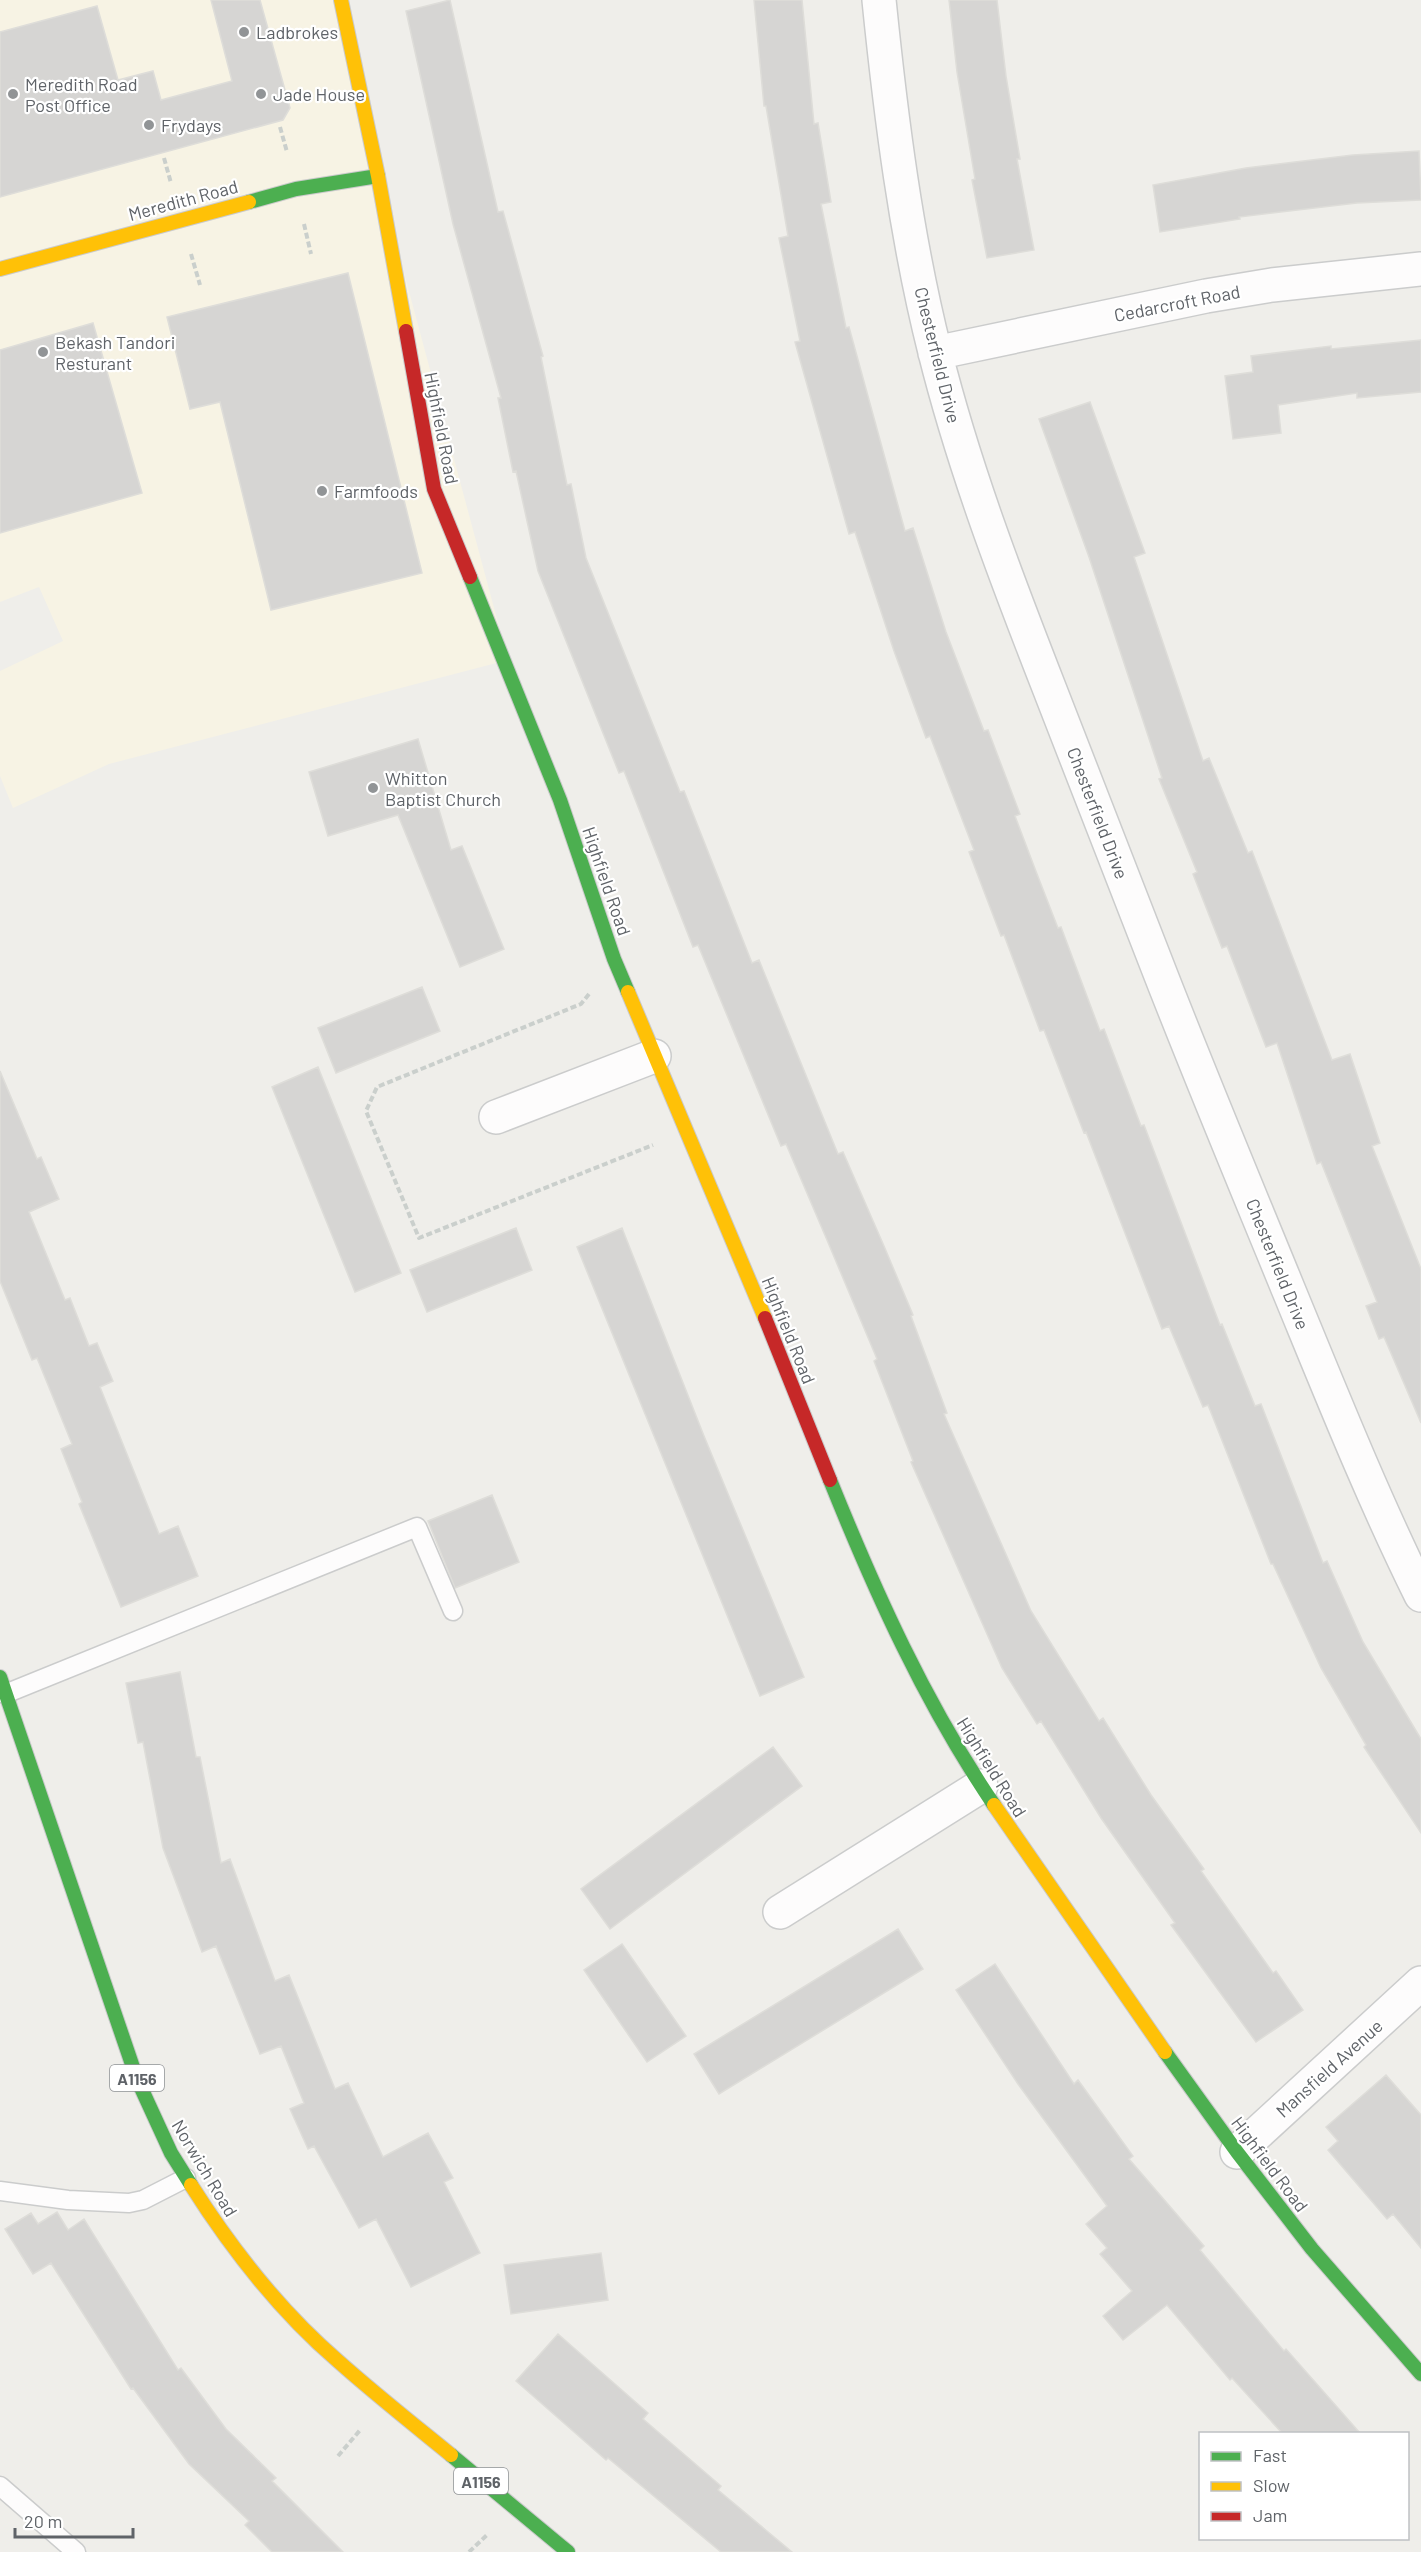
<svg xmlns="http://www.w3.org/2000/svg" width="1421" height="2552" font-family="Barlow,sans-serif">
<style>
.commercial{fill:#f7f3e4}
.building{fill:#d6d5d3;stroke:#deddd9;stroke-width:1.5}
.lines{fill:none;stroke-linecap:round;stroke-linejoin:round}
.lane-casing{stroke:#cbcccc;stroke-width:21}
.street-casing{stroke:#cbcccc;stroke-width:36}
.fast-casing{stroke:#cacacb;stroke-width:16}
.slow-casing{stroke:#cacacb;stroke-width:16}
.jam-casing{stroke:#cacacb;stroke-width:16}
.path{stroke:#cacfcc;stroke-width:4;stroke-dasharray:6 3;stroke-linecap:butt}
.lane{stroke:#fdfcfc;stroke-width:18}
.street{stroke:#fdfcfc;stroke-width:33}
.fast{stroke:#4caf50;stroke-width:14}
.slow{stroke:#ffc107;stroke-width:14}
.jam{stroke:#c62828;stroke-width:14}
.poi-dot{fill:#919496;stroke:#fff;stroke-width:2}
.labels{text-anchor:middle;dominant-baseline:central;stroke-width:4.5;stroke-linejoin:round;paint-order:stroke}
.shield{fill:#fff;stroke:#8f9295;stroke-width:1.5}
.shield-label{font-size:16px;font-weight:bold;fill:#5f6368}
.poi-label{font-size:18px;fill:#5f6368;stroke:#fff;text-anchor:start}
.street-label{font-size:18px;fill:#5f6368;stroke:#fff}
</style>
<rect width="100%" height="100%" fill="#efeeea"/>
<path class="commercial" d="M 0,0 L 341,0 L 378,176 L 508,660 L 109,764 L 13,808 L 0,776 L 0,671 L 63,641 L 39,587 L 0,602 Z"/>
<path class="building" d="M 211,0 L 260,0 L 290,108 L 283,120 L 0,197 L 0,32 L 97,6 L 118,80 L 153,71 L 161,100 L 232,81 Z
M 450,0 L 498,212 L 503,211 L 543,356 L 541,357 L 567,485 L 571,484 L 586,558 L 680,792 L 684,791 L 752,963 L 759,960 L 838,1154 L 843,1152 L 884,1246 L 913,1315 L 911,1316 L 947,1413 L 944,1414 L 1031,1611 L 1099,1721 L 1103,1718 L 1151,1795 L 1204,1869 L 1201,1871 L 1273,1973 L 1276,1971 L 1303,2010 L 1256,2042 L 1171,1925 L 1175,1923 L 1101,1818 L 1041,1721 L 1037,1724 L 1002,1668 L 911,1462 L 913,1461 L 874,1361 L 877,1359 L 827,1240 L 786,1144 L 781,1146 L 698,945 L 693,947 L 624,771 L 619,773 L 538,571 L 516,471 L 513,472 L 498,398 L 501,398 L 453,224 L 406,11 Z
M 754,0 L 802,0 L 814,124 L 818,123 L 831,202 L 821,204 L 846,328 L 849,327 L 905,531 L 913,528 L 946,632 L 984,731 L 988,730 L 1020,814 L 1015,816 L 1037,874 L 1058,928 L 1061,927 L 1100,1031 L 1104,1029 L 1141,1126 L 1144,1125 L 1220,1325 L 1222,1324 L 1255,1406 L 1261,1404 L 1323,1563 L 1327,1561 L 1363,1642 L 1421,1739 L 1421,1833 L 1364,1747 L 1366,1745 L 1321,1668 L 1273,1564 L 1271,1564 L 1208,1405 L 1203,1407 L 1169,1326 L 1162,1329 L 1086,1132 L 1084,1133 L 1044,1030 L 1040,1031 L 1004,935 L 1001,936 L 969,852 L 974,850 L 930,736 L 926,738 L 894,651 L 855,532 L 849,534 L 795,342 L 800,341 L 779,238 L 788,236 L 766,106 L 764,106 Z
M 949,0 L 997,0 L 1006,76 L 1020,159 L 1017,159 L 1034,250 L 987,258 L 972,180 L 975,179 L 957,72 Z
M 1419,151 L 1421,200 L 1357,203 L 1239,217 L 1240,219 L 1160,232 L 1153,185 L 1246,168 L 1353,155 Z
M 348,273 L 422,573 L 271,610 L 220,402 L 190,409 L 167,317 Z
M 93,323 L 142,493 L 0,533 L 0,350 Z
M 1421,340 L 1421,392 L 1357,398 L 1357,393 L 1278,405 L 1281,433 L 1233,439 L 1225,376 L 1253,372 L 1251,356 L 1331,346 L 1331,349 Z
M 1090,402 L 1145,553 L 1134,557 L 1203,761 L 1209,758 L 1248,853 L 1252,851 L 1332,1060 L 1350,1054 L 1380,1143 L 1372,1146 L 1421,1269 L 1421,1423 L 1384,1337 L 1379,1339 L 1366,1306 L 1377,1302 L 1321,1162 L 1317,1164 L 1277,1043 L 1266,1047 L 1227,946 L 1222,948 L 1193,874 L 1197,872 L 1159,779 L 1162,778 L 1089,557 L 1039,419 Z
M 418,739 L 451,850 L 462,846 L 504,949 L 460,967 L 398,815 L 328,836 L 309,772 Z
M 422,987 L 440,1031 L 336,1073 L 318,1028 Z
M 318,1067 L 401,1273 L 355,1292 L 272,1087 Z
M 0,1071 L 37,1159 L 41,1157 L 59,1199 L 29,1212 L 65,1300 L 70,1298 L 89,1346 L 97,1343 L 113,1381 L 100,1387 L 159,1534 L 178,1526 L 198,1576 L 121,1607 L 79,1504 L 82,1502 L 61,1449 L 72,1444 L 37,1358 L 32,1360 L 0,1281 Z
M 516,1228 L 532,1270 L 427,1312 L 410,1270 Z
M 622,1228 L 704,1436 L 804,1677 L 760,1696 L 577,1247 Z
M 492,1495 L 519,1562 L 455,1588 L 428,1521 Z
M 180,1672 L 196,1757 L 200,1757 L 221,1863 L 230,1859 L 275,1981 L 289,1975 L 335,2089 L 348,2083 L 383,2157 L 428,2133 L 453,2178 L 444,2182 L 480,2253 L 411,2287 L 376,2219 L 359,2228 L 314,2146 L 308,2149 L 290,2109 L 304,2103 L 281,2046 L 260,2054 L 216,1946 L 202,1952 L 163,1848 L 143,1742 L 138,1743 L 126,1683 Z
M 773,1747 L 802,1786 L 610,1929 L 581,1889 Z
M 898,1929 L 923,1969 L 719,2094 L 694,2054 Z
M 622,1944 L 686,2036 L 647,2062 L 584,1970 Z
M 995,1964 L 1074,2084 L 1078,2080 L 1133,2156 L 1129,2159 L 1204,2246 L 1200,2250 L 1284,2351 L 1286,2349 L 1360,2433 L 1282,2433 L 1232,2378 L 1230,2380 L 1167,2305 L 1123,2340 L 1103,2316 L 1132,2291 L 1100,2254 L 1107,2248 L 1086,2224 L 1107,2206 L 1018,2084 L 956,1990 Z
M 1386,2075 L 1421,2115 L 1421,2248 L 1393,2214 L 1387,2219 L 1328,2150 L 1338,2141 L 1326,2127 Z
M 57,2212 L 68,2230 L 84,2219 L 178,2370 L 181,2368 L 226,2429 L 276,2478 L 272,2481 L 343,2552 L 272,2552 L 245,2525 L 249,2521 L 189,2464 L 133,2388 L 131,2389 L 51,2263 L 33,2274 L 5,2229 L 31,2213 L 38,2224 Z
M 601,2253 L 608,2300 L 511,2314 L 504,2265 Z
M 558,2334 L 648,2413 L 643,2419 L 721,2486 L 718,2490 L 792,2552 L 721,2552 L 608,2458 L 606,2460 L 516,2381 Z"/>
<g class="lines">
<defs>
<path id="lane" d="M 5,1694 L 417,1527 L 453,1611
M 0,2191 L 68,2200 L 129,2203 L 143,2200 L 186,2178
M 0,2486 L 76,2552"/>
<path id="street" d="M 879,0 C 891,118 906,237 935,352 C 964,468 1007,580 1050,690 C 1085,780 1120,870 1155,960 C 1198,1071 1244,1181 1289,1291 C 1331,1393 1372,1496 1421,1595
M 935,353 L 1206,296 L 1272,285 L 1421,269
M 496,1117 L 654,1056
M 780,1912 L 981,1786
M 1237,2152 L 1421,1983"/>
<path id="fast" d="M 249,202 L 296,189 L 378,176
M 470,577 L 560,800 L 614,959 L 628,992
M 830,1480 C 876,1594 925,1703 994,1805
M 0,1677 L 137,2079 L 171,2153 L 191,2185
M 1165,2052 L 1237,2152 L 1312,2249 L 1421,2374
M 451,2455 L 568,2552"/>
<path id="slow" d="M 341,0 L 378,176 L 406,331
M 0,269 L 249,202
M 628,992 L 765,1318
M 994,1805 L 1165,2052
M 191,2185 C 231,2248 282,2313 338,2361 C 375,2394 413,2424 451,2455"/>
<path id="jam" d="M 406,331 L 434,489 L 470,577
M 765,1318 L 830,1480"/>
</defs>
<use href="#lane" class="lane-casing"/>
<use href="#street" class="street-casing"/>
<use href="#fast" class="fast-casing"/>
<use href="#slow" class="slow-casing"/>
<use href="#jam" class="jam-casing"/>
<path class="path" d="M 280,127 L 287,152
M 164,158 L 171,183
M 304,224 L 311,254
M 191,254 L 200,285
M 589,994 L 581,1004 L 377,1087 L 366,1111 L 419,1238 L 653,1145
M 338,2456 L 361,2429
M 469,2552 L 488,2534"/>
<use href="#lane" class="lane"/>
<use href="#street" class="street"/>
<use href="#fast" class="fast"/>
<use href="#slow" class="slow"/>
<use href="#jam" class="jam"/>
</g>
<g class="poi-dot">
<circle cx="244" cy="32" r="6"/>
<circle cx="13" cy="94" r="6"/>
<circle cx="261" cy="94" r="6"/>
<circle cx="149" cy="125" r="6"/>
<circle cx="43" cy="352" r="6"/>
<circle cx="322" cy="491" r="6"/>
<circle cx="373" cy="788" r="6"/>
</g>
<g class="labels">
<g class="shield">
<rect x="110" y="2065" width="54" height="26" rx="4.5"/>
<rect x="454" y="2468" width="54" height="26" rx="4.5"/>
</g>
<g class="shield-label">
<text x="137" y="2078">A1156</text>
<text x="481" y="2481">A1156</text>
</g>
<g class="poi-label">
<text x="256" y="32">Ladbrokes</text>
<text x="25" y="84">Meredith Road<tspan x="25" dy="21">Post Office</tspan></text>
<text x="273" y="94">Jade House</text>
<text x="161" y="125">Frydays</text>
<text x="55" y="342">Bekash Tandori<tspan x="55" dy="21">Resturant</tspan></text>
<text x="334" y="491">Farmfoods</text>
<text x="385" y="778">Whitton<tspan x="385" dy="21">Baptist Church</tspan></text>
</g>
<g class="street-label">
<text transform="translate(183 200) rotate(-15)">Meredith Road</text>
<text transform="translate(1177 303) rotate(-11)">Cedarcroft Road</text>
<text transform="translate(938 355) rotate(76)">Chesterfield Drive</text>
<text transform="translate(442 428) rotate(79)">Highfield Road</text>
<text transform="translate(1098 813) rotate(69)">Chesterfield Drive</text>
<text transform="translate(607 881) rotate(71)">Highfield Road</text>
<text transform="translate(1278 1264) rotate(68)">Chesterfield Drive</text>
<text transform="translate(789 1330) rotate(68)">Highfield Road</text>
<text transform="translate(992 1767) rotate(58)">Highfield Road</text>
<text transform="translate(1329 2068) rotate(-42)">Mansfield Avenue</text>
<text transform="translate(1270 2164) rotate(53)">Highfield Road</text>
<text transform="translate(205 2168) rotate(59)">Norwich Road</text>
</g>
</g>
<rect x="1199" y="2432" width="210" height="108" fill="#ffffff" stroke="#bfc1c3" stroke-width="1.5"/>
<rect x="1211" y="2452" width="30" height="9" fill="#4caf50" stroke="#bfc1c3" stroke-width="1.5"/>
<text x="1253" y="2462" font-size="18" fill="#5f6368">Fast</text>
<rect x="1211" y="2482" width="30" height="9" fill="#ffc107" stroke="#bfc1c3" stroke-width="1.5"/>
<text x="1253" y="2492" font-size="18" fill="#5f6368">Slow</text>
<rect x="1211" y="2512" width="30" height="9" fill="#c62828" stroke="#bfc1c3" stroke-width="1.5"/>
<text x="1253" y="2522" font-size="18" fill="#5f6368">Jam</text>
<path d="M15 2528v9h118v-9" fill="none" stroke="#5f6368" stroke-width="3"/>
<text x="24" y="2528" font-size="18" fill="#5f6368" stroke="#ffffff" stroke-width="4.5" paint-order="stroke">20 m</text>
</svg>
